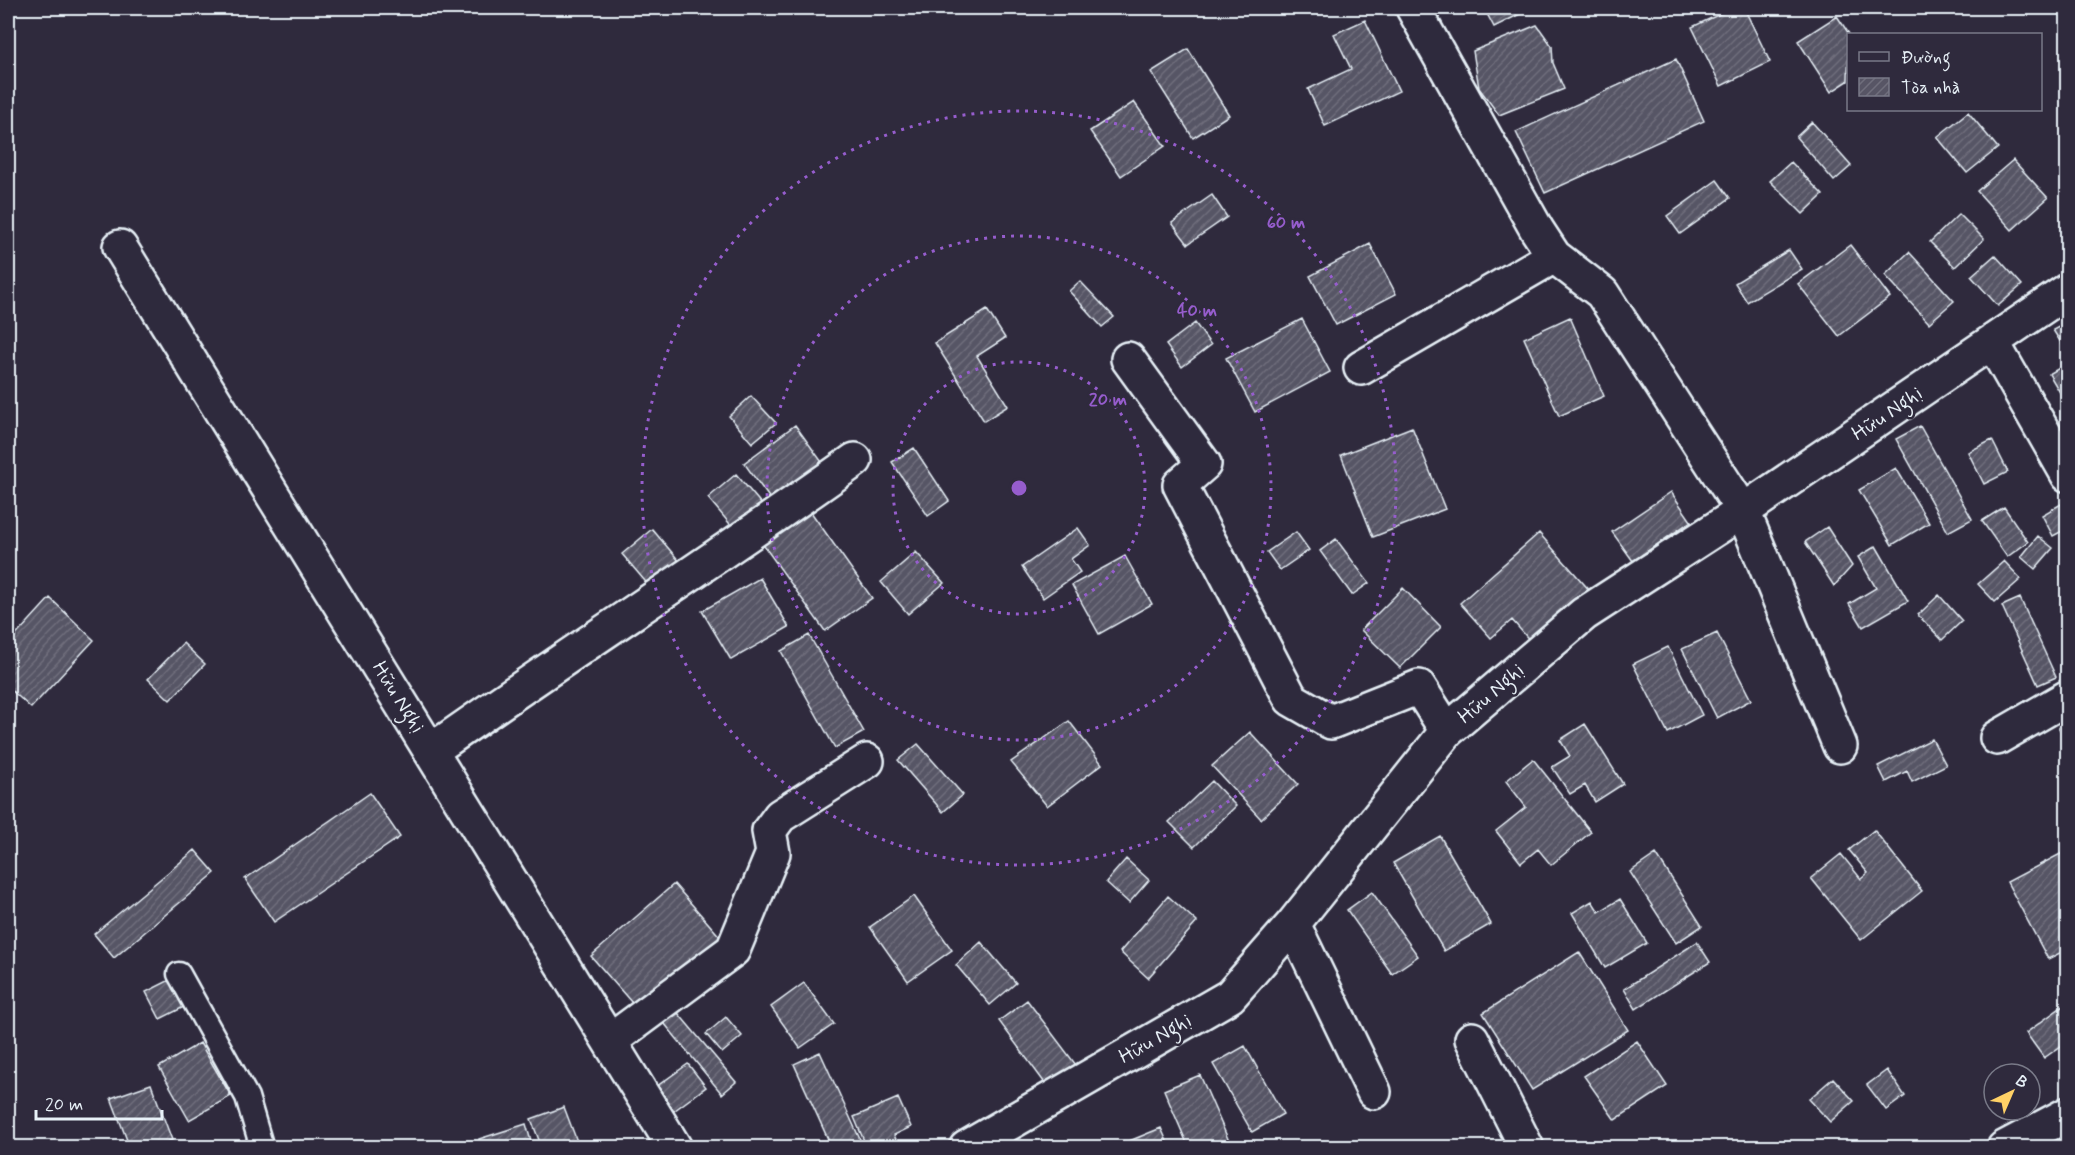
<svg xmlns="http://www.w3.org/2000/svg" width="2075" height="1155" font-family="Mynerve,sans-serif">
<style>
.building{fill:url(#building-hatch);stroke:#e8f1f8;stroke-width:1.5}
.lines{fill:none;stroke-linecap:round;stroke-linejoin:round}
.lane-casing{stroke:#e8f1f8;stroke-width:27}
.street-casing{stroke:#e8f1f8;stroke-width:38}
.lane{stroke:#2f2a3d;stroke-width:22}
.street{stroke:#2f2a3d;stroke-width:33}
.ring{fill:none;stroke:#965dcd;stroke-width:3;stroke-dasharray:3 6}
.labels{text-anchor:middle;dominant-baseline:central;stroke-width:5;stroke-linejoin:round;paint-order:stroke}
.street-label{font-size:21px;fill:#e8f1f8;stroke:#2f2a3d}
.centre{fill:#965dcd;stroke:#2f2a3d;stroke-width:3}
.ring-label{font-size:18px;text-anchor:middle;font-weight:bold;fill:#965dcd;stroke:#2f2a3d;stroke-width:5;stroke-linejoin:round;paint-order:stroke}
</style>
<defs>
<pattern id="building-hatch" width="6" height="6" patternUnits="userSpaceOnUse" patternTransform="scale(1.5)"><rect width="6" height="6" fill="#575565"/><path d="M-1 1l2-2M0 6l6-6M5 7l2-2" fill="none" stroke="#6f6e7c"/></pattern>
</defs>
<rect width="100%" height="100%" fill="#2f2a3d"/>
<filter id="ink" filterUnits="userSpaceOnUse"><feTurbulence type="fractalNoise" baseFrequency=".0167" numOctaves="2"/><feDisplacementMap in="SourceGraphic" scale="12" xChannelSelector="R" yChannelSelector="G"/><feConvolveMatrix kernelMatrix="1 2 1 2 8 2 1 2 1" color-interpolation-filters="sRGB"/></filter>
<g filter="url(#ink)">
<path class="building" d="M 1484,8 L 1532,8 L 1494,27 Z
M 1733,8 L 1744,8 L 1770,62 L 1721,86 L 1692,27 Z
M 1837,16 L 1849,34 L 1848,81 L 1831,92 L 1798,41 Z
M 1365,20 L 1399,91 L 1325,126 L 1308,89 L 1351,69 L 1334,34 Z
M 1537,25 L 1552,46 L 1553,63 L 1564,89 L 1499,115 L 1479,88 L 1473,51 Z
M 1188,49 L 1229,115 L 1193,138 L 1151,72 Z
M 1676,59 L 1704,121 L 1545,193 L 1516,132 Z
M 1134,102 L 1165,146 L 1121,176 L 1090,131 Z
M 1968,112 L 1998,148 L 1967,173 L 1937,137 Z
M 1812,122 L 1851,166 L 1834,181 L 1796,137 Z
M 2013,160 L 2048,198 L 2012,230 L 1977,191 Z
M 1791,162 L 1823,195 L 1803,214 L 1770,181 Z
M 1717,180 L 1730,198 L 1680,234 L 1667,216 Z
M 1212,195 L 1227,217 L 1188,244 L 1172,223 Z
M 1959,214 L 1984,239 L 1955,267 L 1930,242 Z
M 1370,244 L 1396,294 L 1336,325 L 1310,276 Z
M 1850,245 L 1890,297 L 1839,336 L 1798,284 Z
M 1789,250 L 1802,269 L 1747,302 L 1735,283 Z
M 1909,252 L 1954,301 L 1929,323 L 1885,275 Z
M 1995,255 L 2022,285 L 1998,306 L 1971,276 Z
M 1080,281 L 1114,317 L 1102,327 L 1069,291 Z
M 987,310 L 1005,338 L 977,356 L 1008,406 L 984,421 L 935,343 Z
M 1570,317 L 1604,396 L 1559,416 L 1524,338 Z
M 1302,319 L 1330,372 L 1255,412 L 1226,358 Z
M 2068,322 L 2068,354 L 2053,330 Z
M 1195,323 L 1211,345 L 1182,367 L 1166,345 Z
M 2068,363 L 2068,406 L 2049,374 Z
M 751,396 L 776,423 L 752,443 L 729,416 Z
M 795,425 L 827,469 L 776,507 L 744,463 Z
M 1920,426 L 1972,519 L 1948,532 L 1896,439 Z
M 1412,427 L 1445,509 L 1373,537 L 1341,455 Z
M 1992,440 L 2008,472 L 1984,484 L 1968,452 Z
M 914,448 L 949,501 L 928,516 L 892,462 Z
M 1896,468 L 1929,523 L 1892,545 L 1859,490 Z
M 736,474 L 768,512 L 740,536 L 708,498 Z
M 1671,492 L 1691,521 L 1633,561 L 1612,532 Z
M 2068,500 L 2068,528 L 2053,536 L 2042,515 Z
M 806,505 L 872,598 L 825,631 L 759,539 Z
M 2004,507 L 2028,542 L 2007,557 L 1982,521 Z
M 1827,527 L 1852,566 L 1834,586 L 1805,542 Z
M 1078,528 L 1090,545 L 1071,559 L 1080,572 L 1043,598 L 1022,567 Z
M 652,529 L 680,562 L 650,587 L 622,554 Z
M 1296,532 L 1309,550 L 1280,570 L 1267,552 Z
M 1539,533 L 1591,592 L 1532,643 L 1512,620 L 1491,638 L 1460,603 Z
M 2038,536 L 2053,548 L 2035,569 L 2021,557 Z
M 1336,539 L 1369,583 L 1352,595 L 1320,551 Z
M 1876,546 L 1908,601 L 1863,627 L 1849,604 L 1876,588 L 1858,557 Z
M 916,552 L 944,583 L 908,614 L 881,582 Z
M 1125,556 L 1152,604 L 1099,634 L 1072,585 Z
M 2004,561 L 2021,579 L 1995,602 L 1978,584 Z
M 760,578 L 789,627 L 731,660 L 702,611 Z
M 1403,588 L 1441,627 L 1400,668 L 1361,630 Z
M 1939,595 L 1962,621 L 1942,640 L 1918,615 Z
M 50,598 L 94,640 L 31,708 L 8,687 L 8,644 Z
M 2020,598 L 2056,677 L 2038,685 L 2002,606 Z
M 1717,633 L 1751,700 L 1717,718 L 1682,649 Z
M 809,635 L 864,732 L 835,748 L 781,651 Z
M 183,643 L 205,664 L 170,700 L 148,679 Z
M 1668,647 L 1702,715 L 1668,733 L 1633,664 Z
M 1069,721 L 1102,764 L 1047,806 L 1011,762 Z
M 2068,723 L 2068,743 L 2059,728 Z
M 1585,724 L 1623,784 L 1595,802 L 1585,785 L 1570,794 L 1552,767 L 1570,756 L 1560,740 Z
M 1250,732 L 1298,784 L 1261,819 L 1212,766 Z
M 1932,739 L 1946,765 L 1912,782 L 1907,771 L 1886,782 L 1878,766 Z
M 918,744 L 963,795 L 943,812 L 898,760 Z
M 1533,759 L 1591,832 L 1551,865 L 1538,849 L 1521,863 L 1496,831 L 1526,807 L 1506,781 Z
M 1212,781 L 1236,806 L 1194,847 L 1169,822 Z
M 370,793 L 400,837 L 274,922 L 245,879 Z
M 1874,830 L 1922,891 L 1861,940 L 1811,878 L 1841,854 L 1861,879 L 1868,873 L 1849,850 Z
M 1440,836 L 1491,924 L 1444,951 L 1393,863 Z
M 195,850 L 215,873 L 114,958 L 94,934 Z
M 2068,850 L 2068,949 L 2048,959 L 2007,882 Z
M 1656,854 L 1702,926 L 1676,943 L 1630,872 Z
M 1126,859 L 1149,880 L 1129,903 L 1106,882 Z
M 674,884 L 722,939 L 639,1011 L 591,956 Z
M 1372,892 L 1418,956 L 1392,974 L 1347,910 Z
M 914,896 L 952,950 L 908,981 L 870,927 Z
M 1168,896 L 1197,922 L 1148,978 L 1120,952 Z
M 1620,899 L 1647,943 L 1605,968 L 1572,913 L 1592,901 L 1599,912 Z
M 981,942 L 1016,983 L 990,1005 L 956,965 Z
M 1697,942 L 1710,962 L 1636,1009 L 1624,989 Z
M 1579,952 L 1628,1030 L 1532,1090 L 1483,1013 Z
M 172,979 L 186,1006 L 160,1019 L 146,992 Z
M 804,983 L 834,1024 L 800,1048 L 771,1007 Z
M 1027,1000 L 1076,1065 L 1047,1086 L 999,1021 Z
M 2067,1003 L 2068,1041 L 2044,1058 L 2026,1033 Z
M 673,1007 L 736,1082 L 722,1094 L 660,1018 Z
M 726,1017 L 742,1036 L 722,1053 L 706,1034 Z
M 1637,1041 L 1667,1086 L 1615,1120 L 1584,1076 Z
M 200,1043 L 231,1096 L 189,1120 L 159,1067 Z
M 1245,1046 L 1283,1114 L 1252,1132 L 1213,1064 Z
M 820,1052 L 864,1148 L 832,1148 L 794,1064 Z
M 688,1064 L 706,1087 L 671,1113 L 653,1089 Z
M 1887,1070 L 1905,1096 L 1886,1110 L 1867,1085 Z
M 1200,1075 L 1232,1148 L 1189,1148 L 1164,1090 Z
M 1833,1078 L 1854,1101 L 1830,1122 L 1809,1099 Z
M 151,1084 L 172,1140 L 152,1148 L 130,1148 L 111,1098 Z
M 898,1098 L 911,1127 L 894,1135 L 900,1148 L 867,1148 L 854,1117 Z
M 564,1107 L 578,1144 L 568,1148 L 542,1148 L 531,1119 Z
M 526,1124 L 533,1148 L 481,1148 L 479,1139 Z
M 1161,1128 L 1170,1148 L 1130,1148 L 1127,1142 Z"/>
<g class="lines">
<defs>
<path id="lane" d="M 179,974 L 247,1097 L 262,1148"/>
<path id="street" d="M 1413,8 L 1537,230 L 1554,256 L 1602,293 L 1743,511 L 1840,746
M 120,247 L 675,1148
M 1992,342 L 2068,475
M 1128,359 L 1204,464 L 1180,485 L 1291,699 L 1331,722 L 1419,687 L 1447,731
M 1361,368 L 1554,256
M 1997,738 L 2068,697
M 431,751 C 571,652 715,560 855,460
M 1293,924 L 1374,1092
M 1472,1039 L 1527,1148
M 610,1041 L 733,950 L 773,853 L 769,831 L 780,816 L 867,761
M 966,1148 L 1230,996 L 1293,924 L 1447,731 L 1584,614 L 1743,511 L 2068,290
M 2004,1148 L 2068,1114"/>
</defs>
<use href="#lane" class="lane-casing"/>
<use href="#street" class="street-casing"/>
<use href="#lane" class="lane"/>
<use href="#street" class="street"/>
</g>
</g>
<g class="ring">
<circle cx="1019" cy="488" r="126"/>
<circle cx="1019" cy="488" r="252"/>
<circle cx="1019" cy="488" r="377"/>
</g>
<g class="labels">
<g class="street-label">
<text transform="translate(1887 414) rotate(-34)">Hữu Nghị</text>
<text transform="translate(1491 694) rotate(-41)">Hữu Nghị</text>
<text transform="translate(398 697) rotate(58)">Hữu Nghị</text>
<text transform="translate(1155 1039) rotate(-30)">Hữu Nghị</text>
</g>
</g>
<circle cx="1019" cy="488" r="9" class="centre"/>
<g class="ring-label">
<text x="1286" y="228">60 m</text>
<text x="1197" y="316">40 m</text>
<text x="1108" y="405">20 m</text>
</g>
<rect width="2075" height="1155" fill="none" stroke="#2f2a3d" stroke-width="30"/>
<rect x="15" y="15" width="2045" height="1125" fill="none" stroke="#e8f1f8" stroke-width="2" filter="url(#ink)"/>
<rect x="1847" y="33" width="195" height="78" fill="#2f2a3d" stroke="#797a88" stroke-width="1.5"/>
<rect x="1859" y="52" width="30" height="9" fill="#2f2a3d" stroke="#797a88" stroke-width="1.5"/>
<text x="1901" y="63" font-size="18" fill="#e8f1f8">Đường</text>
<rect x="1859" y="78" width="30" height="18" fill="url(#building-hatch)" stroke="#797a88" stroke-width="1.5"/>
<text x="1901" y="93" font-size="18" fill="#e8f1f8">Tòa nhà</text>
<g transform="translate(2012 1092) rotate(44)"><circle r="28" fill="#2f2a3d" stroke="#797a88" stroke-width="1.5"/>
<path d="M0-4.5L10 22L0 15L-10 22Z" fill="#ffd166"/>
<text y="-9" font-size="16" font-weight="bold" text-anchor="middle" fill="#e8f1f8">B</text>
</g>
<path d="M36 1110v9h126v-9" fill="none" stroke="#e8f1f8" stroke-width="3"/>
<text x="45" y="1110" font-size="18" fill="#e8f1f8" stroke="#2f2a3d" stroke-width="4.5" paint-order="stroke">20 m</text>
</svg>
